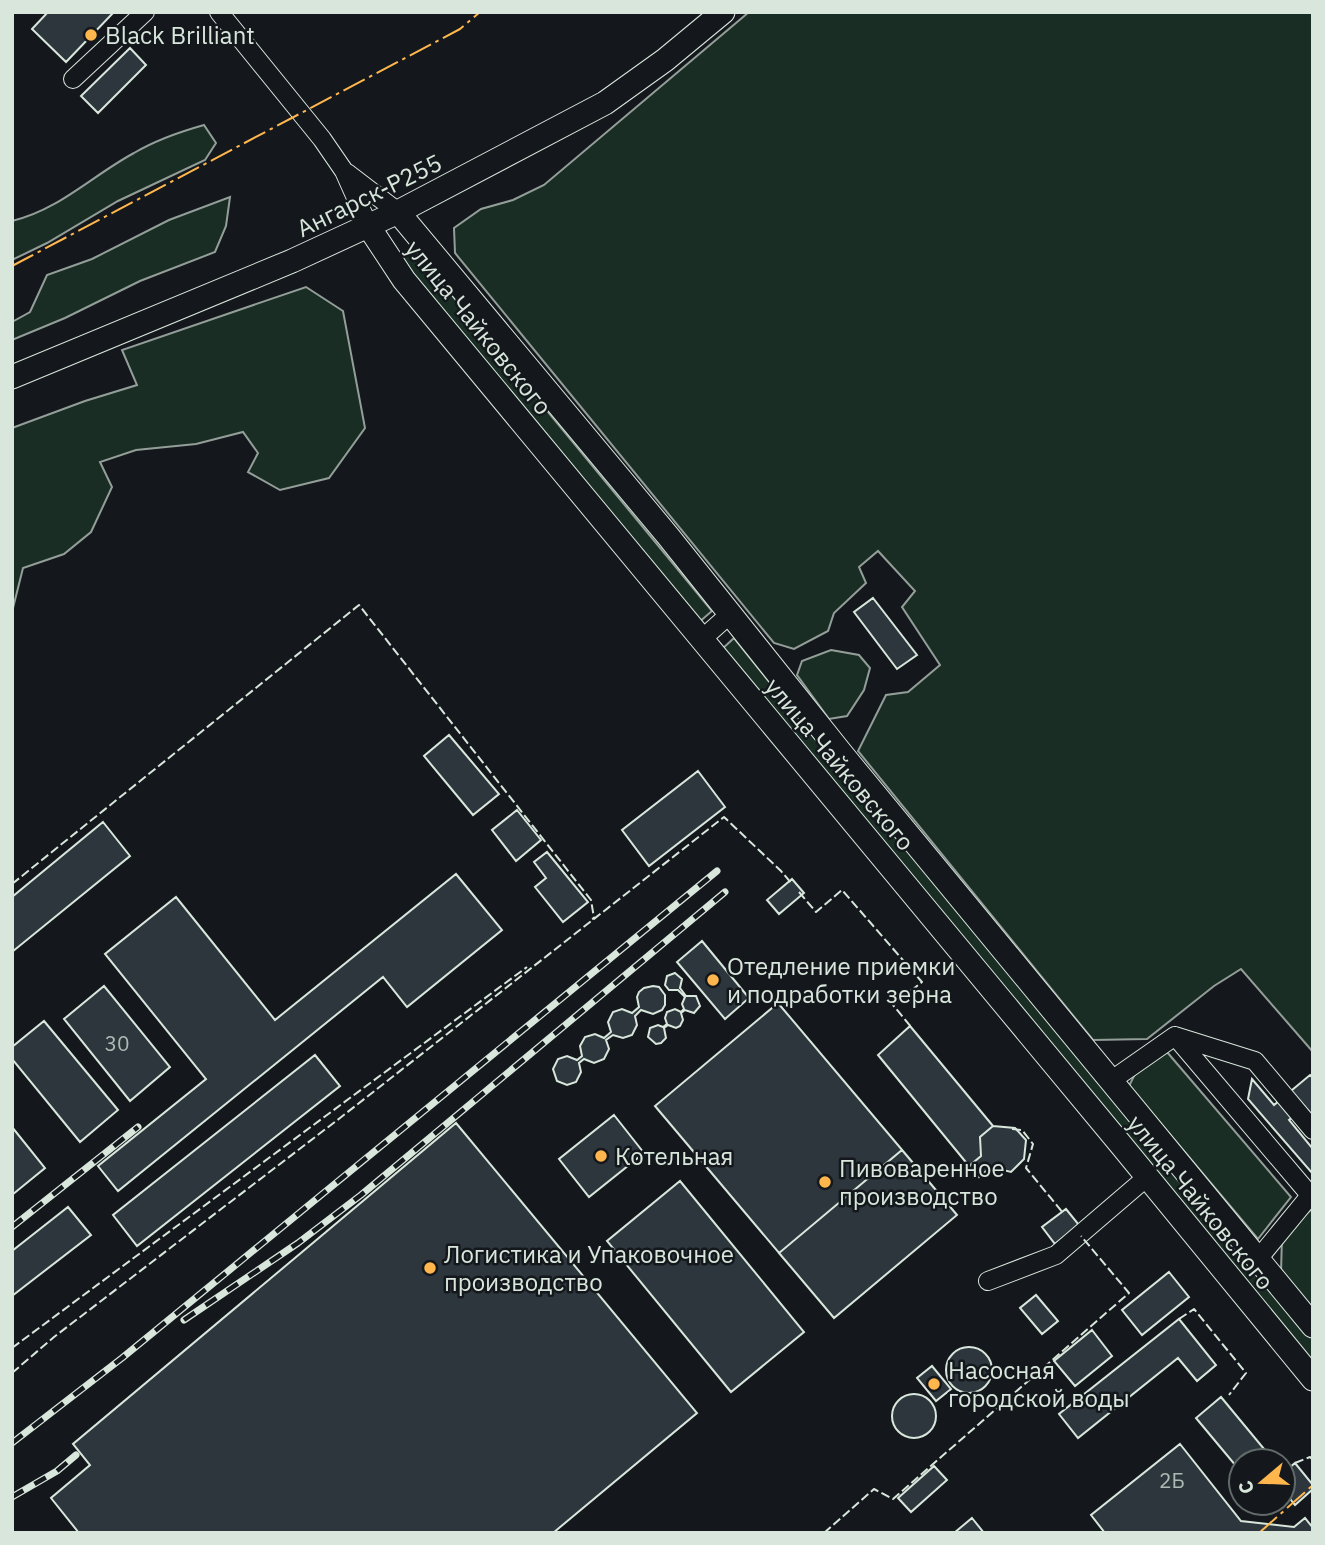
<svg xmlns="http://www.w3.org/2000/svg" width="1325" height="1545" font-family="'IBM Plex Sans',sans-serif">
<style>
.green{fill:#1a2d24;stroke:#939e99;stroke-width:2}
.building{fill:#2c363c;stroke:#d8e6dc;stroke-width:2}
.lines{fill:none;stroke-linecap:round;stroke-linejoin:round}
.minor-casing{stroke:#d8e6dc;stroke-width:20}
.major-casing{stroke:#d8e6dc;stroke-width:25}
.minor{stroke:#14181c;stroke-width:18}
.major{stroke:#14181c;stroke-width:23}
.rail-casing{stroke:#d8e6dc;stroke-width:7}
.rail{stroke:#14181c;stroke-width:4.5;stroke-dasharray:13;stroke-linecap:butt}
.fence{stroke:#d8e6dc;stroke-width:2;stroke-dasharray:9 3.5;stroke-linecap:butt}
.power{stroke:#ffb74d;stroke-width:2;stroke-dasharray:24 5 3.5 5;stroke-linecap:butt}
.poi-dot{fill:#ffb74d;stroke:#14181c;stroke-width:2.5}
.labels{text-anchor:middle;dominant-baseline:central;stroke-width:5;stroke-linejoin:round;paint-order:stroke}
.number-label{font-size:21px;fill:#adbab4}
.poi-label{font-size:24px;fill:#d8e6dc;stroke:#14181c;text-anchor:start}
.street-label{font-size:24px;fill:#d8e6dc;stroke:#14181c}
</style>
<rect width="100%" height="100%" fill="#14181c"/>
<path class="green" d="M 749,12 L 1313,12 L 1313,1052 L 1241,969 L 1214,986 L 1147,1039 L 1093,1040 L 858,751 L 886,695 L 908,692 L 940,665 L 902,607 L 915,591 L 878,551 L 859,567 L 866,583 L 834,613 L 828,631 L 794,649 L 774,643 L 455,253 L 454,228 L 481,209 L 513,200 L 544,185 Z
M 204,125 L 216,143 L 205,160 L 118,201 L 47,243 L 12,260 L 12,221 C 59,210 93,175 134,153 C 156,140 179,132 204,125 Z
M 230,197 L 226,226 L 215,252 L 140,281 L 65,318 L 12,340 L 12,322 L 30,312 L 47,275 L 92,259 L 169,220 Z
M 413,248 L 712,611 L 698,623 L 400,259 Z
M 306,287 L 343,311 L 365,428 L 329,478 L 280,490 L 248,472 L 258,453 L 243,432 L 196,444 L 136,450 L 100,462 L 112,487 L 91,532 L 64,554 L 23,568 L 12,612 L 12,428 L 85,401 L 137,385 L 122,350 Z
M 734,638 L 812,735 L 1026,989 L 1313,1339 L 1313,1366 L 721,650 Z
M 831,650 L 859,655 L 870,668 L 864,690 L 847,716 L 829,719 L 797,675 L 802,661 Z
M 1167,1052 L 1291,1197 L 1258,1239 L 1129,1086 L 1138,1068 Z
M 1313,1208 L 1313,1311 L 1281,1274 L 1282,1235 Z"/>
<path class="building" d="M 48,12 L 114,12 L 66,62 L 32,29 Z
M 130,48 L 146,65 L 98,113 L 81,96 Z
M 873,598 L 917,655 L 897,669 L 854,612 Z
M 449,735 L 499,794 L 473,815 L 424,756 Z
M 698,771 L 725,807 L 649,866 L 622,830 Z
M 517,810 L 541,840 L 516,861 L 492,830 Z
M 103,822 L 130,856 L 12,952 L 12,897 Z
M 547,852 L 588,902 L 563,922 L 535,887 L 546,878 L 534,862 Z
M 456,874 L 502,930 L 407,1007 L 383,977 L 118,1191 L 98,1166 L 206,1079 L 105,954 L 176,897 L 275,1020 Z
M 792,879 L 804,893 L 779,914 L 767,900 Z
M 702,941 L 749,998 L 725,1019 L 677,962 Z
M 675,973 L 682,979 L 680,988 L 686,996 L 696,996 L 700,1006 L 694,1013 L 685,1010 L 681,1013 L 683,1020 L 680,1026 L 676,1028 L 668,1025 L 664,1028 L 666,1038 L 661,1043 L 656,1044 L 648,1037 L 650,1028 L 658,1025 L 663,1027 L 667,1024 L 665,1018 L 667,1012 L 675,1009 L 681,1012 L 684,1009 L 682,1004 L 685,997 L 678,990 L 669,990 L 665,985 L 667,976 Z
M 104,986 L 170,1067 L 130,1101 L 64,1019 Z
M 653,986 L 659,987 L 665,995 L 665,1005 L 662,1010 L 653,1014 L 641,1010 L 635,1016 L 637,1025 L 632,1035 L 623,1038 L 613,1035 L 606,1040 L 609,1049 L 604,1059 L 594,1063 L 584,1059 L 579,1063 L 581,1072 L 576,1082 L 567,1085 L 557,1081 L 553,1069 L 558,1059 L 567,1056 L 577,1060 L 582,1056 L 580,1046 L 585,1037 L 595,1034 L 604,1038 L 611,1032 L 608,1022 L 613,1012 L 622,1009 L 632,1013 L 639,1007 L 637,997 L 639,992 L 644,988 Z
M 778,1003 L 957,1215 L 834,1318 L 655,1106 Z
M 44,1021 L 118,1110 L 80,1142 L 12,1059 L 12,1047 Z
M 910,1026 L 993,1126 L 980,1137 L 981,1156 L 969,1166 L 878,1055 Z
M 315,1055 L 340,1086 L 137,1246 L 113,1215 Z
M 1310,1075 L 1313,1078 L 1313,1117 L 1305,1107 L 1289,1120 L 1313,1149 L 1312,1173 L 1248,1099 L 1252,1079 L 1274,1105 Z
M 614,1115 L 644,1153 L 589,1197 L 559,1159 Z
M 456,1123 L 697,1413 L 553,1533 L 79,1533 L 51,1498 L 90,1465 L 73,1444 Z
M 993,1126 L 1015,1128 L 1026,1140 L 1024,1159 L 1011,1172 L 991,1167 L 979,1177 L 969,1166 L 981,1156 L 980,1137 Z
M 12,1127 L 45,1168 L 12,1195 Z
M 902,1150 L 957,1215 L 834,1318 L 779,1253 Z
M 680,1181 L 804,1332 L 731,1392 L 607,1241 Z
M 68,1207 L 91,1235 L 12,1296 L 12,1251 Z
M 1066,1209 L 1079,1225 L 1055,1244 L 1042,1227 Z
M 1169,1272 L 1189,1297 L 1142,1335 L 1122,1310 Z
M 1036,1295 L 1058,1321 L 1042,1334 L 1020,1308 Z
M 1179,1319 L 1216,1365 L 1197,1381 L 1178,1358 L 1078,1438 L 1059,1414 Z
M 1092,1330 L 1112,1356 L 1075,1386 L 1054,1361 Z
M946 1370a23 23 0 1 1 46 0a23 23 0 1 1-46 0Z
M 932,1366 L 951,1389 L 936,1401 L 917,1378 Z
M892 1416a22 22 0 1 1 44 0a22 22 0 1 1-44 0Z
M 1221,1397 L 1274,1461 L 1241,1461 L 1241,1472 L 1196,1418 Z
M 1180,1444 L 1241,1521 L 1294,1527 L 1305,1518 L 1313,1528 L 1313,1533 L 1105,1533 L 1091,1515 Z
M 1295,1463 L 1313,1485 L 1313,1489 L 1295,1505 L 1283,1490 L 1283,1473 Z
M 934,1466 L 947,1480 L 911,1512 L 898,1498 Z
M 972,1518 L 984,1533 L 954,1533 Z"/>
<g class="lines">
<defs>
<path id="minor" d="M 219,12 L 322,139 L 344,171 L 369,227
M 73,79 L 145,12
M 347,173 L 398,212
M 702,639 L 730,614
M 1175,1036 L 1310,1195
M 1112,1080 L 1175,1036 L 1255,1061 L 1313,1130
M 1258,1259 L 1313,1192
M 988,1281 L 1056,1255 L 1147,1177"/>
<path id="major" d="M 398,212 L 668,536 L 841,753 L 1313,1326
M 369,227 L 404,280 L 1122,1146 L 1313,1379
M 12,377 L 292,261 L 398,212 L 605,103 L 665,60 L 723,12"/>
</defs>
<use href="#minor" class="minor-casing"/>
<use href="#major" class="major-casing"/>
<use href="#minor" class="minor"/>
<use href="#major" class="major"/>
<defs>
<path id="rail" d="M 12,1227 L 138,1127
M 184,1320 L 298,1243 L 361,1195 L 725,892
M 12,1443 L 122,1358 L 717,871
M 12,1497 L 57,1471 L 76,1455"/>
</defs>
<use href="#rail" class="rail-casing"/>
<use href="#rail" class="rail"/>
<path class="fence" d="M 12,884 L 359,605 L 591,900 L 594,918 L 592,919
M 799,892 L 816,912 L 842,890 L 922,982 L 893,1005 L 912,1028
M 1012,1129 L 1022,1130 L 1033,1144 L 1026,1168 L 1064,1214
M 1179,1319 L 1194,1309 L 1246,1373 L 1229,1395
M 12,1348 L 527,967
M 12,1373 L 54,1337 L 340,1118 L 724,817 L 781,871 L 792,884
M 1295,1463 L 1310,1457 L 1313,1460
M 12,1530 L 14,1533
M 824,1533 L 874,1489 L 893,1499 L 1129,1293 L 1081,1236"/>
<path class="power" d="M 12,266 L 460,29 L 480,12
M 1259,1533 L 1313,1485"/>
</g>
<g class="poi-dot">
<circle cx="91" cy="35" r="7"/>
<circle cx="713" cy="980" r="7"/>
<circle cx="601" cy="1156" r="7"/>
<circle cx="825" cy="1182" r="7"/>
<circle cx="430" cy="1268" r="7"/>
<circle cx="934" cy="1384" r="7"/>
</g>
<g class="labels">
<g class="number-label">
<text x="117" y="1043">30</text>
<text x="1172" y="1480">2Б</text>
</g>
<g class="poi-label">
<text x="105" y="35">Black Brilliant</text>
<text x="727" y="966">Отедление приемки<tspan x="727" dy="28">и подработки зерна</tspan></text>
<text x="615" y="1156">Котельная</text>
<text x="839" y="1168">Пивоваренное<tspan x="839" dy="28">производство</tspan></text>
<text x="444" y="1254">Логистика и Упаковочное<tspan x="444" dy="28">производство</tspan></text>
<text x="948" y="1370">Насосная<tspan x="948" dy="28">городской воды</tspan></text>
</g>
<g class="street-label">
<text transform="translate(369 195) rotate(-26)">Ангарск-Р255</text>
<text transform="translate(479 327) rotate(51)">улица Чайковского</text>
<text transform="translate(840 764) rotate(50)">улица Чайковского</text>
<text transform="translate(1201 1202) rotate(51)">улица Чайковского</text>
</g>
</g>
<rect width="1325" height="1545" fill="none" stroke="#d8e6dc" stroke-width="28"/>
<g transform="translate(1262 1482) rotate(251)"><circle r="33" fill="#14181c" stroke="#626a69" stroke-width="2"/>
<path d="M0-5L12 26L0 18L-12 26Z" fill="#ffb74d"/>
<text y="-10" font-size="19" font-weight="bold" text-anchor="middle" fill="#d8e6dc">С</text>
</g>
</svg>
